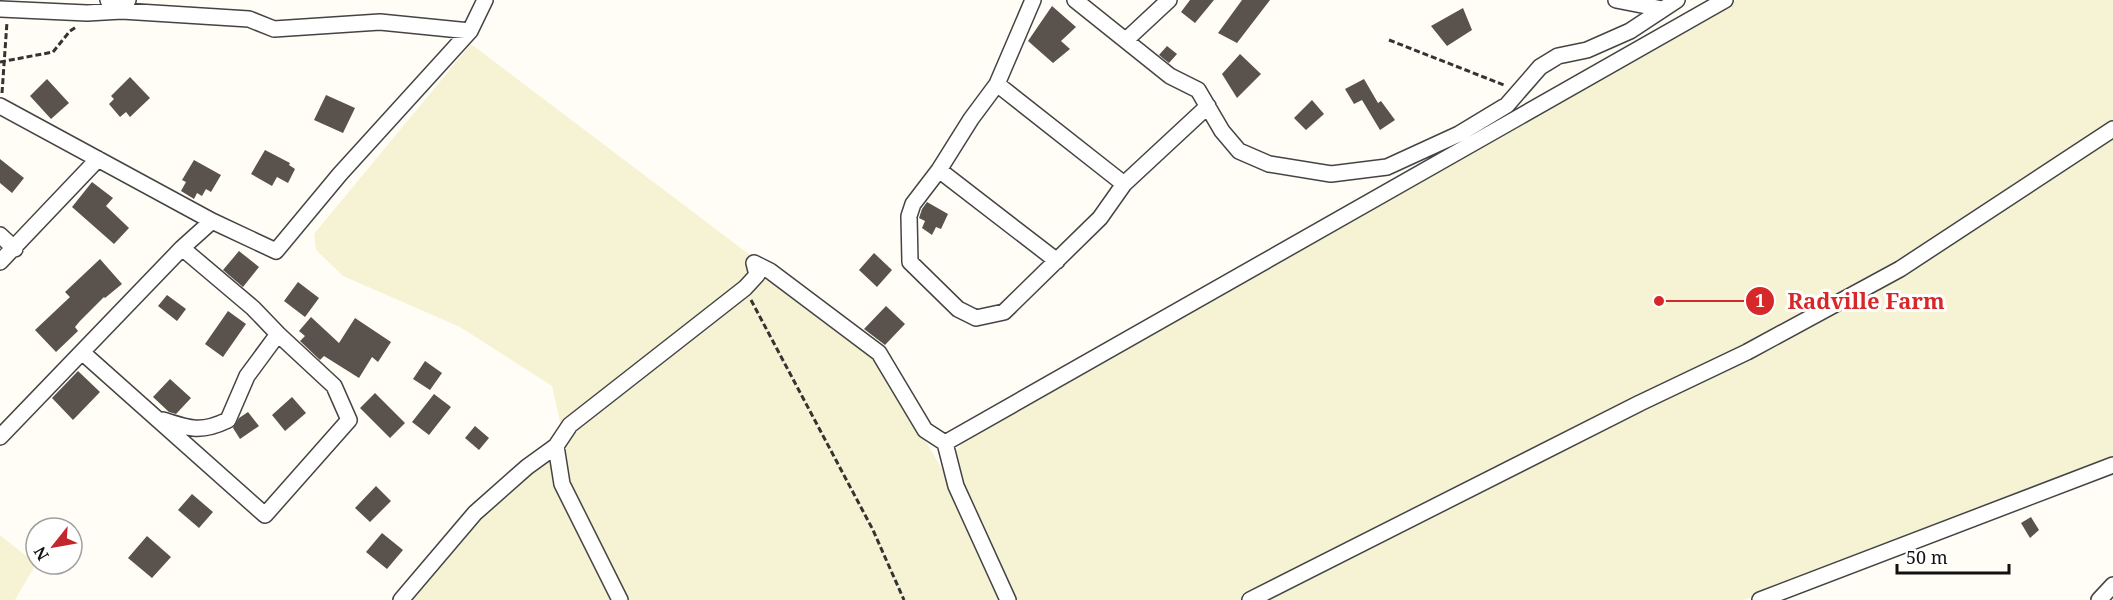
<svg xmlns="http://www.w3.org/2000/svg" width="2113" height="600" font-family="'Noto Serif',serif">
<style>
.farmland{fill:#f6f3d4}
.building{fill:#5a524d}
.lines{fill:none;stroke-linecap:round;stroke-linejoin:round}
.minor-casing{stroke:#444;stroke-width:18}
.path{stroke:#333;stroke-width:3;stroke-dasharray:6 3;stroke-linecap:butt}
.minor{stroke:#fff;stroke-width:15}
.leader{fill:none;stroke:#d62828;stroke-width:2}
.callout-dot{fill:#d62828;stroke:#fff;stroke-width:2}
.mark-label{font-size:18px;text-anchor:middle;font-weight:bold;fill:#fff}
.callout-label{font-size:22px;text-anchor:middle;font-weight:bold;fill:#d62828;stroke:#fff;stroke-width:6;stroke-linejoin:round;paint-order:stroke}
</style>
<rect width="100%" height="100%" fill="#fffdf5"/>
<path class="farmland" d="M 1736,0 L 2113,0 L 2113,456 L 1744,600 L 403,600 L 561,426 L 552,386 L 460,327 L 343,276 L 316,250 L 314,234 L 471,44 L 869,345 L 946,476 L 952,457 L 967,436 Z
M 0,535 L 36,564 L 15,600 L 0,600 Z"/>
<path class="building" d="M 1190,0 L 1214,0 L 1195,23 L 1181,12 Z
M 1242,0 L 1270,0 L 1237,43 L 1218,33 Z
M 1052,6 L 1076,27 L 1061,41 L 1070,49 L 1053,63 L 1028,41 Z
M 1463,8 L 1472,30 L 1447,46 L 1431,26 Z
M 1167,46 L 1177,54 L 1169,63 L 1159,55 Z
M 1240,54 L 1261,74 L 1237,98 L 1222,74 Z
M 130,77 L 150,98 L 130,117 L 126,112 L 120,117 L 109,104 L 114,99 L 111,96 Z
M 47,79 L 69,103 L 51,119 L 30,96 Z
M 1364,79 L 1378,103 L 1381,101 L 1395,120 L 1380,130 L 1362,100 L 1354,104 L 1345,89 Z
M 326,95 L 355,108 L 343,133 L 314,120 Z
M 1312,100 L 1324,114 L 1306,130 L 1294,118 Z
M 265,150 L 290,163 L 289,165 L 295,169 L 288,183 L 277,177 L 272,186 L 251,174 Z
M 0,159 L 24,178 L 12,193 L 0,183 Z
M 194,160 L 221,175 L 211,192 L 206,189 L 202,196 L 197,193 L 194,199 L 181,191 L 186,182 L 182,180 Z
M 92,182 L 113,198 L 106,206 L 129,228 L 114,244 L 72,207 Z
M 927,202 L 948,214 L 941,229 L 936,227 L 932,235 L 922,228 L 925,221 L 919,218 L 922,209 Z
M 239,251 L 259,267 L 243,287 L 223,270 Z
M 874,253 L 892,270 L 877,287 L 859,270 Z
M 100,259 L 122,284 L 105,298 L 104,297 L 80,321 L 75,327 L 78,331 L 56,352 L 35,330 L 70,297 L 65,292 Z
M 298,282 L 319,298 L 305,317 L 284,301 Z
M 167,295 L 186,309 L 177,321 L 158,306 Z
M 886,306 L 905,324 L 885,345 L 864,329 Z
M 228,311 L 246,324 L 223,357 L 205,344 Z
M 311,317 L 339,343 L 355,318 L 391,342 L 378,362 L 372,357 L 359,378 L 324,356 L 320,360 L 300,341 L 305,336 L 299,331 Z
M 425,361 L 442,373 L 430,390 L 413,379 Z
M 78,371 L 100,392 L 73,420 L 52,398 Z
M 170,379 L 191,398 L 176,414 L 169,412 L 153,397 Z
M 375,393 L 405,423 L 390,438 L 360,408 Z
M 434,394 L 451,407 L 429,435 L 412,422 Z
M 292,397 L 306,413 L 285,431 L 272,415 Z
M 248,412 L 259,426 L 240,439 L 233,428 L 239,418 Z
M 475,426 L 489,438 L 479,450 L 465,438 Z
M 376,486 L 391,501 L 370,522 L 355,508 Z
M 192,494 L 213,512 L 199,528 L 178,510 Z
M 2031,517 L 2039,530 L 2030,538 L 2021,523 Z
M 382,533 L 403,550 L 387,569 L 366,552 Z
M 147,536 L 171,557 L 152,578 L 128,558 Z"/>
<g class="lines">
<defs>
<path id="minor" d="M 108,0 L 122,11 L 128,0
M 1033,0 L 997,84 L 971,119 L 939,170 L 913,204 L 909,216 L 910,262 L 958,309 L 976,318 L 1004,312 L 1100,218 L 1124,184 L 1208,106
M 1075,0 L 1170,76 L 1198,90 L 1222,131 L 1239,151 L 1269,164 L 1331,174 L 1387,167 L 1459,134 L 1507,105 L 1540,67 L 1558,56 L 1587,50 L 1630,31 L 1677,0
M 1616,0 L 1662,9
M 0,9 L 87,13 L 122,11 L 249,19 L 274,29 L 380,22 L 470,31
M 1126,40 L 1169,0
M 997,84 L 1124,184
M 0,106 L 212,221 L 276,251 L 340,174 L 470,31 L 485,0
M 939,170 L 1057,261
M 0,235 L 15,249
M 0,262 L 98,159
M 83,353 L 265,515 L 349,420 L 334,386 L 278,334 L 253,308 L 182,248
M 163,420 C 190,429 201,433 228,420 L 247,376 L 278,334
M 0,437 L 182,248 L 212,221
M 945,443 L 956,486 L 1008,600
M 401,600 L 475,513 L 527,467 L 556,446
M 620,600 L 562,484 L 556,446 L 570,425 L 745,288 L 757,275 L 754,263 L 770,271 L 879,353 L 925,430 L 945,443 L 1725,0
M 1250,600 L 1640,403 L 1747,352 L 1900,269 L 2113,129
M 1760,600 L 2113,465
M 2099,600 L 2113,585"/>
</defs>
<use href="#minor" class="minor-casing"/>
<path class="path" d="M 1389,40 L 1504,85
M 0,62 L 53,52 L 70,31 L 76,27
M 2,93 L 7,22
M 751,300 L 873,530 L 904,600"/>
<use href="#minor" class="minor"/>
</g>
<path class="leader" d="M1659 301L1760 301"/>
<g class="callout-dot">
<circle cx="1659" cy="301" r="6"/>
<circle cx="1760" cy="301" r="15"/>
</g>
<g class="mark-label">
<text x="1760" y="307">1</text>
</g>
<g class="callout-label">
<text x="1866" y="309">Radville Farm</text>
</g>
<g transform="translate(54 546) rotate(239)"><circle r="28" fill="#ffffff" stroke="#a0a0a0" stroke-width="1.5"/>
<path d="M0-4.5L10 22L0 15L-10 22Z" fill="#c4262e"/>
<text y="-9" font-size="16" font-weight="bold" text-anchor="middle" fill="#111111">N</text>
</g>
<path d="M1897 564v9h112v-9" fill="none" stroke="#111111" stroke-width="3"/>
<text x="1906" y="564" font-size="18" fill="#111111" stroke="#ffffff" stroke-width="4.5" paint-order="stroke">50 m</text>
</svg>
